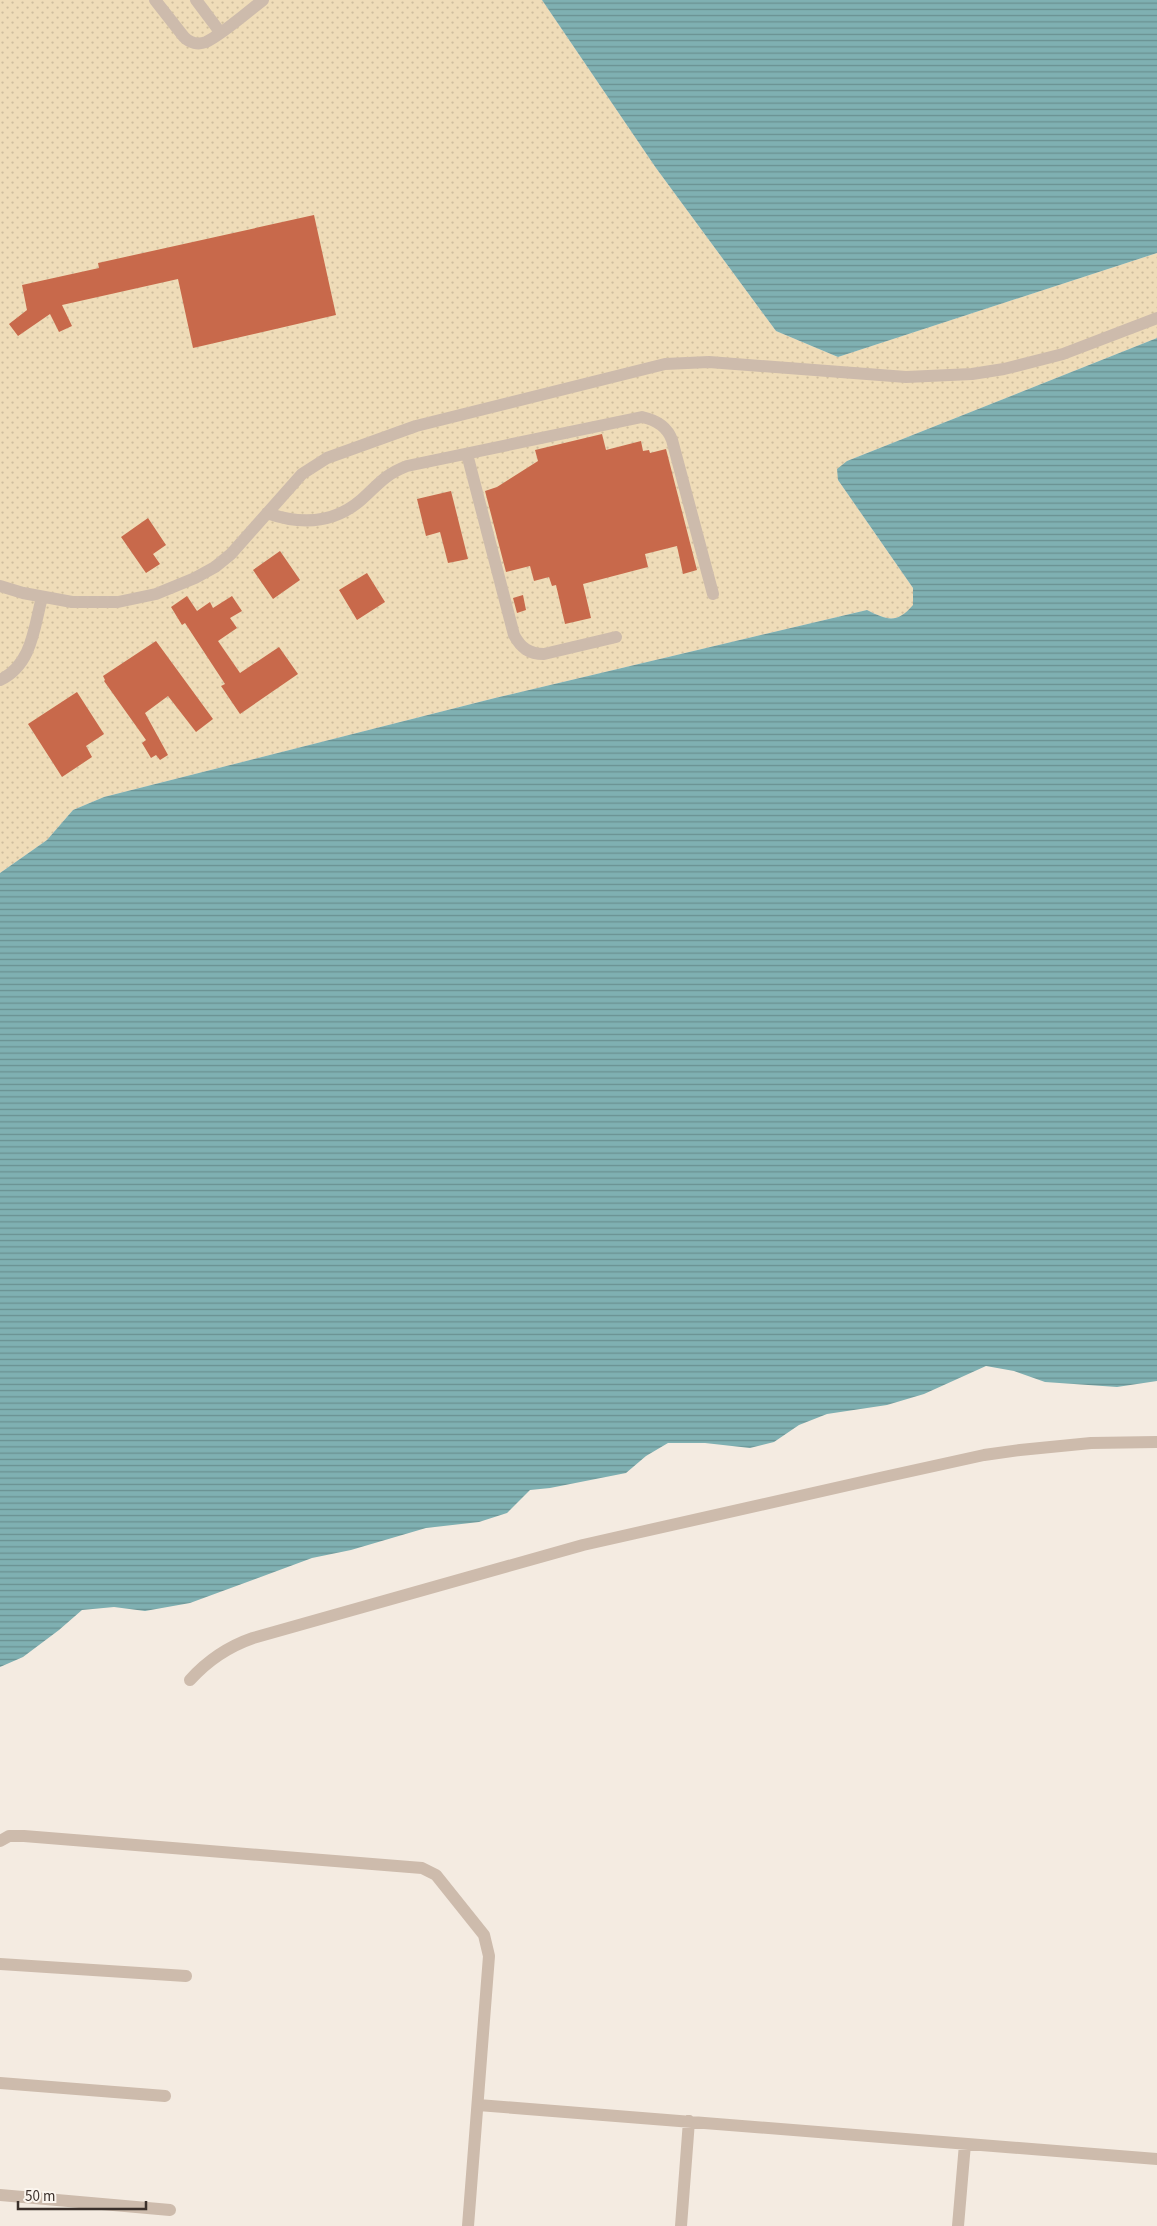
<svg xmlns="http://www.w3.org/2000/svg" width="1157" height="2226" font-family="'Source Sans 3',sans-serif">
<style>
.sand{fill:url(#sand-dots)}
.water{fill:url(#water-rules)}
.building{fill:#c8694b}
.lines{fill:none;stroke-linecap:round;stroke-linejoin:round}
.minor{stroke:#cdbbac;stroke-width:12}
</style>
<defs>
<pattern id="sand-dots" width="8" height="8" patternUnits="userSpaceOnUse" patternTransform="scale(1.25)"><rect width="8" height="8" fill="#efdcb8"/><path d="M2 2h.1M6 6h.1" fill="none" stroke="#cebd9e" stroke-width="1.8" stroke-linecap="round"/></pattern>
<pattern id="water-rules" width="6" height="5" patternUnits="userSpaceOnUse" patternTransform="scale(1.25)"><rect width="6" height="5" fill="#7fb0b2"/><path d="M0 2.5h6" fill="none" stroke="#699091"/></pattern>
</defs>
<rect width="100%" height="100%" fill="#f4ebe1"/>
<path class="sand" d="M 0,0 L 542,0 L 656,168 L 776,331 L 838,357 L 1157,253 L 1157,338 L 847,461 L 838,480 L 913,588 L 913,606 C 897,624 887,620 867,610 L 495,698 L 104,797 L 73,810 L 47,840 L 0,873 Z"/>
<path class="water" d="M 542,0 L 1157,0 L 1157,253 L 838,357 L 776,331 L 656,168 Z
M 1157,338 L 1157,1381 L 1117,1387 L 1045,1382 L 1014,1371 L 986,1366 L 924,1394 L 887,1405 L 827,1414 L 799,1425 L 774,1442 L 750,1448 L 705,1443 L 668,1443 L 646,1456 L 626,1473 L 550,1488 L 530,1490 L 507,1513 L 479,1522 L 426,1528 L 351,1550 L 312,1558 L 190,1603 L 145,1611 L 114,1607 L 82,1610 L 59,1630 L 23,1657 L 0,1667 L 0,873 L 47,840 L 73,810 L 104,797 L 495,698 L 867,610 C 887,620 897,624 913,605 L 913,588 L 838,480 L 837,469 L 847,461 Z"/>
<path class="building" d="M 314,215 L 336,315 L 193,348 L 178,279 L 62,305 L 72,326 L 59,332 L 50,314 L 18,336 L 9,324 L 27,310 L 22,285 L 99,268 L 98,263 Z
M 602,434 L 606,450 L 641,441 L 643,451 L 649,450 L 650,453 L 666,449 L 697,570 L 683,574 L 677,546 L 645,554 L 648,567 L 583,584 L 591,618 L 565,624 L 556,585 L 552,586 L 549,577 L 534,581 L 530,566 L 506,572 L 485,491 L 497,487 L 538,461 L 535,450 Z
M 451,491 L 468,559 L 448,563 L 440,532 L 426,536 L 417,499 Z
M 148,518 L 166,545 L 153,554 L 160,564 L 146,573 L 121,537 Z
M 280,551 L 300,580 L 273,599 L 253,570 Z
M 367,573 L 385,602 L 357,620 L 339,590 Z
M 523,595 L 526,610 L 517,613 L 513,598 Z
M 187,596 L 197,611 L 210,602 L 213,608 L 232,596 L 242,611 L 230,618 L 237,628 L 218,641 L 240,673 L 279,647 L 298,674 L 240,714 L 221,686 L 225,684 L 185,623 L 182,625 L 171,607 Z
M 156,641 L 213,719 L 196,732 L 168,696 L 145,713 L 168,755 L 160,760 L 156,755 L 151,758 L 142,743 L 146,740 L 104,681 L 105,680 L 103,676 Z
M 77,692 L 104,734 L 86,746 L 92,757 L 62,777 L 28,724 Z"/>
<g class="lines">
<path class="minor" d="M 155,0 L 184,37 C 190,43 198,45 206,42 C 220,36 249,11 263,0
M 196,0 L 220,32
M 467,454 L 514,635 C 521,648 529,654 544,654 L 616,637
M 267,513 C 301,525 333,524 361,500 C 379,484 384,475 407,466 L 642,417 C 656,420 667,426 672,440 L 713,594
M 0,586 L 23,593 L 72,602 L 118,602 L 156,594 L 195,578 L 215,567 L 231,554 L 302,474 L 327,458 L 416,426 L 665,364 L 709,362 L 906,377 L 972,374 L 1004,369 L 1063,354 L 1157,318
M 0,680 C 32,665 34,628 42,597
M 190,1680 C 208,1660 227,1647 253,1638 L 583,1545 L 884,1477 L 984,1455 L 1020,1450 L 1091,1443 L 1157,1442
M 0,1841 L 9,1836 L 24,1836 L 422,1868 L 436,1875 L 484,1935 L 489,1956 L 468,2226
M 0,1964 L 186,1976
M 0,2083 L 165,2096
M 478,2105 L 1157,2159
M 0,2195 L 170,2210
M 681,2226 L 689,2121
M 958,2226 L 965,2144"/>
</g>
<path d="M18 2201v8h128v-8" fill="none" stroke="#3b302b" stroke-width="2.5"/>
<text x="25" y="2201" font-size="15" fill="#3b302b" stroke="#fbf5ee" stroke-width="4" paint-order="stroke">50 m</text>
</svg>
